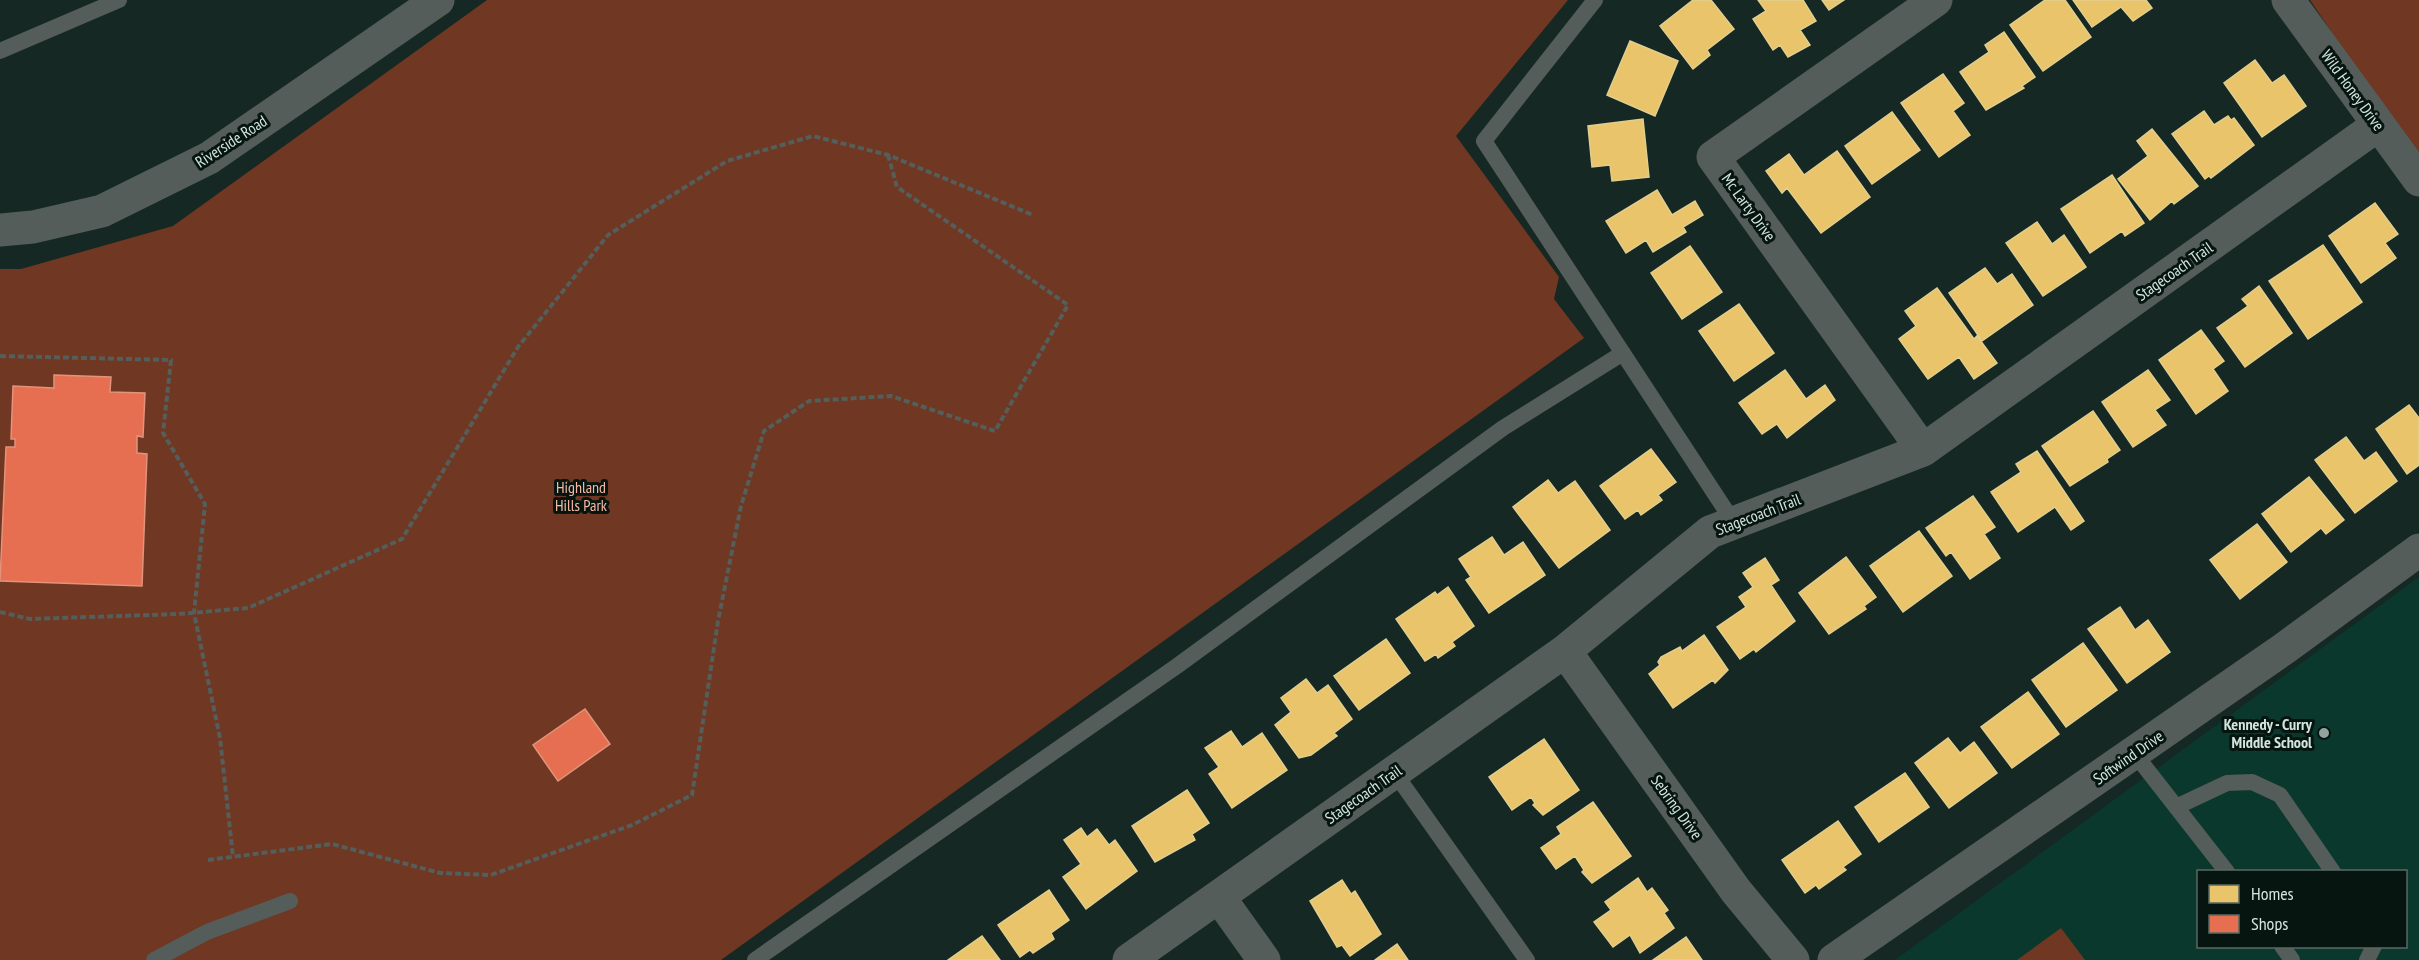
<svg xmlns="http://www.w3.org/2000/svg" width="2419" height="960" font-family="'PT Sans Narrow',sans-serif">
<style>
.built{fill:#0b382d;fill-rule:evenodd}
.green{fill:#703723}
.homes{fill:#e9c46a;stroke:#e2ce8d;stroke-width:1.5}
.shops{fill:#e76f51;stroke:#e1937c;stroke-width:1.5}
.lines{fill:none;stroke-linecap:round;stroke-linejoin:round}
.path{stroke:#545e5a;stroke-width:4;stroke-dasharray:6 3;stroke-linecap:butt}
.lane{stroke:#545d5a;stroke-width:16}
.street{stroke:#545d5a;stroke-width:33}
.poi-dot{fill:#90a49d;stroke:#071511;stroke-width:2}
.labels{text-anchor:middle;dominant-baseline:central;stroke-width:6;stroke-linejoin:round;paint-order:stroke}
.street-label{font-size:16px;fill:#d3e6df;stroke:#071511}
.park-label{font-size:16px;fill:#f9b9a4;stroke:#071511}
.poi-label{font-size:16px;font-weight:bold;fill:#d3e6df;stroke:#071511;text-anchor:end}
</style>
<rect width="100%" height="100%" fill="#152823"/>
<path class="built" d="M 2419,577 L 2419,960 L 1895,960 ZM 2198,872 L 2406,872 L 2406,946 L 2198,946 Z"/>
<path class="green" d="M 487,0 L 1568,0 L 1456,136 L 1559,277 L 1554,299 L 1584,338 L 721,960 L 0,960 L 0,269 L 21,269 L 173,226 Z
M 2310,0 L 2419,0 L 2419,162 Z
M 2061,928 L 2085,960 L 2017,960 Z"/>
<path class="homes" d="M 1693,0 L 1711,0 L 1734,29 L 1707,50 L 1710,55 L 1693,69 L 1660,26 Z
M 1758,0 L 1803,0 L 1816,21 L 1800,30 L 1810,45 L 1788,57 L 1780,45 L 1773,50 L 1753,19 L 1766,11 Z
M 1822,0 L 1844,0 L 1829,10 Z
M 2045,0 L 2065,0 L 2091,37 L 2043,71 L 2010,25 Z
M 2073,0 L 2146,0 L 2152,8 L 2133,21 L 2121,7 L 2092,27 Z
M 2004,32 L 2035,77 L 2022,86 L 2024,88 L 1986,110 L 1960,72 L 1989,52 L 1985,45 Z
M 1630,41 L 1678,61 L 1655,116 L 1607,95 Z
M 2255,60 L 2272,83 L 2284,75 L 2306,106 L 2262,137 L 2224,83 Z
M 1943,74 L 1964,103 L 1953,111 L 1970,135 L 1939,157 L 1901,103 Z
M 2204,111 L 2214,125 L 2228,116 L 2231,120 L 2234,118 L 2254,145 L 2211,178 L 2209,176 L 2205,179 L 2172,134 Z
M 1892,112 L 1920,150 L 1872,184 L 1845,146 Z
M 1643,119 L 1649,177 L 1612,181 L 1610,165 L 1592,167 L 1588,126 Z
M 2152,129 L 2198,186 L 2174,204 L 2172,201 L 2150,220 L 2118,179 L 2148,156 L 2137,141 Z
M 1837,151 L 1870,197 L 1821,233 L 1787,188 L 1782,193 L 1766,171 L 1789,154 L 1804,175 Z
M 2112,175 L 2144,223 L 2125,236 L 2122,231 L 2090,253 L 2061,209 Z
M 1657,190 L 1672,215 L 1695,201 L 1703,215 L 1683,227 L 1686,232 L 1653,252 L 1646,240 L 1626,253 L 1606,221 Z
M 2375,203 L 2398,234 L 2385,243 L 2396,258 L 2361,283 L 2329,236 Z
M 2037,222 L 2052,244 L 2064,235 L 2086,267 L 2043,296 L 2006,243 Z
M 2323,245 L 2362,302 L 2308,339 L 2269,281 Z
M 1690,246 L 1722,292 L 1682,319 L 1651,273 Z
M 1985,268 L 1997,284 L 2012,274 L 2033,305 L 1982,341 L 1949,293 Z
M 2259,286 L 2292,333 L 2245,367 L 2217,328 L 2248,306 L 2242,299 Z
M 1937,288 L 1974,339 L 1977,336 L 1997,363 L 1974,379 L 1959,357 L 1928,379 L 1899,339 L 1916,326 L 1905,311 Z
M 1739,304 L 1774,353 L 1734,381 L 1699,331 Z
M 2201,330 L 2224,361 L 2213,369 L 2228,391 L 2196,414 L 2159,360 Z
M 1785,370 L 1806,399 L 1825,385 L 1835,400 L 1787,438 L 1777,424 L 1762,434 L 1739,403 Z
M 2148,370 L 2170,400 L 2155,410 L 2166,425 L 2133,447 L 2102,402 Z
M 2409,405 L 2419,418 L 2419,465 L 2407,474 L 2376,429 Z
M 2093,411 L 2120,450 L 2107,459 L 2108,462 L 2070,486 L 2042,446 Z
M 2346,437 L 2364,461 L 2376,452 L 2397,481 L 2355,513 L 2315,460 Z
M 1651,449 L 1676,482 L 1658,495 L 1662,500 L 1641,515 L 1638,510 L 1625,519 L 1600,486 Z
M 2037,451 L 2084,521 L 2071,530 L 2055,507 L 2018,532 L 1991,492 L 2021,472 L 2016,464 Z
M 2309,477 L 2344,520 L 2326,534 L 2321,528 L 2291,552 L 2262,514 Z
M 1548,480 L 1558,493 L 1575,481 L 1610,530 L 1559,568 L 1513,507 Z
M 1973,496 L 1995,527 L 1984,534 L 2000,558 L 1970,579 L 1951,552 L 1946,556 L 1926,528 Z
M 2257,524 L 2287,562 L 2240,599 L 2210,560 Z
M 1919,531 L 1952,576 L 1903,612 L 1870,566 Z
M 1492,537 L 1504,555 L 1523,542 L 1545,575 L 1489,613 L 1466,580 L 1471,577 L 1459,559 Z
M 1846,557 L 1876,597 L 1864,606 L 1866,609 L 1829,634 L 1799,593 Z
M 1765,558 L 1779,580 L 1771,585 L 1795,621 L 1756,652 L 1754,649 L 1740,659 L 1717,627 L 1746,607 L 1739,597 L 1753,587 L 1743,573 Z
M 1448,587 L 1474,626 L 1452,642 L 1455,646 L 1438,658 L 1436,654 L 1425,661 L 1396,619 L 1435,592 L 1437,595 Z
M 2120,607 L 2135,630 L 2148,620 L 2170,652 L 2127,683 L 2088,629 Z
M 1704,635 L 1728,670 L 1715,683 L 1713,680 L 1673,708 L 1649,674 L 1660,665 L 1658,662 L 1661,657 L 1680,647 L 1682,651 Z
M 1386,639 L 1410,673 L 1359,710 L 1334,676 Z
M 2083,643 L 2117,690 L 2066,727 L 2032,680 Z
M 1306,679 L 1317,693 L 1328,685 L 1352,719 L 1334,733 L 1337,736 L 1311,755 L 1299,758 L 1275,725 L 1291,712 L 1281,698 Z
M 2028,692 L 2059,734 L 2012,768 L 1981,727 Z
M 1231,731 L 1242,747 L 1262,733 L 1287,770 L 1232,808 L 1209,774 L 1219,767 L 1205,748 Z
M 1948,738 L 1960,753 L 1974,742 L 1997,773 L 1949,808 L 1915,763 Z
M 1544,739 L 1579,790 L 1543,815 L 1533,805 L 1535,803 L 1531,797 L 1512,810 L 1489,777 Z
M 1905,773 L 1929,807 L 1879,842 L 1855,807 Z
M 1187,790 L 1209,823 L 1192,834 L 1195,840 L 1155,862 L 1132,826 Z
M 1593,802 L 1631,856 L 1592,883 L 1582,872 L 1584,870 L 1575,856 L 1556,869 L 1541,848 L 1561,834 L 1557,827 Z
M 1838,821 L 1861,854 L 1843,867 L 1846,870 L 1819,889 L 1816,885 L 1805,893 L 1782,860 Z
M 1081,828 L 1087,837 L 1097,829 L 1109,845 L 1115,840 L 1137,871 L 1086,909 L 1063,877 L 1081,864 L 1064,840 Z
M 1638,878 L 1647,892 L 1652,888 L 1668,910 L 1664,913 L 1674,928 L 1640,953 L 1630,935 L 1613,947 L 1594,922 L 1611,910 L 1605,902 Z
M 1342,880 L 1351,894 L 1355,891 L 1381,934 L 1350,956 L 1342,945 L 1337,947 L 1310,901 Z
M 1049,890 L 1069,920 L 1051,933 L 1054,939 L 1033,953 L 1030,950 L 1020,957 L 998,925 Z
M 982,936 L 1000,960 L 948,960 Z
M 1686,937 L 1702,960 L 1653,960 Z
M 1397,944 L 1408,960 L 1375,960 Z"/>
<path class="shops" d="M 54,375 L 111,377 L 110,392 L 145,393 L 143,437 L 137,436 L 137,453 L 147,454 L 142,586 L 0,581 L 6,447 L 15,447 L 15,439 L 11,439 L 13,386 L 54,388 Z
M 585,709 L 610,744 L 558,781 L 533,745 Z"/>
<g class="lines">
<path class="path" d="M 0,356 L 171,360 L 163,433 L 205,504 L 194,613 L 220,738 L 233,857
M 0,612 L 30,619 L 179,614 L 248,608 L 402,539 L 518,347 L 608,235 L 727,161 L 813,136 L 888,155 L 1033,215
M 208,860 L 332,844 L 440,873 L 491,875 L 632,825 L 692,795 L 718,621 L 741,506 L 764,431 L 809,401 L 891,396 L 995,431 L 1068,305 L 897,187 L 888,155"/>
<path class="lane" d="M 1595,0 L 1484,141 L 1734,523
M 0,51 L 119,0
M 2134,753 L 2227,872
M 1394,772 L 1527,960
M 2176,807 L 2227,783 L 2252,782 L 2280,795 L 2333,872
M 2282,946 L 2292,960
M 154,960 L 207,932 L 290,901
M 755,960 L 1177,666 L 1503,428 L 1623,353
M 2367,960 L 2374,946"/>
<path class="street" d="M 2288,0 L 2419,180
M 0,230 L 33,227 L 102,211 L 209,158 L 438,0
M 1923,450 L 1713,157 L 1936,0
M 1565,651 L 1736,891 L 1793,960
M 1219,897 L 1264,960
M 1129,960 L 1565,651 L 1710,532 L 1923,450 L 2378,125
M 1834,960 L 2285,648 L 2419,550"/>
</g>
<circle class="poi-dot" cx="2324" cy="733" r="6"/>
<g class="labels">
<g class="street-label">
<text transform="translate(2353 90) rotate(54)">Wild Honey Drive</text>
<text transform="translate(231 141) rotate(-33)">Riverside Road</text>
<text transform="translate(1749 207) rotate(54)">Mc Larty Drive</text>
<text transform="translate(2174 271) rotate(-35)">Stagecoach Trail</text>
<text transform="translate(1758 514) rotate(-21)">Stagecoach Trail</text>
<text transform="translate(2128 757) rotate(-35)">Softwind Drive</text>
<text transform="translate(1363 794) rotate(-35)">Stagecoach Trail</text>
<text transform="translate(1677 807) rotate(54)">Sebring Drive</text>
</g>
<g class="park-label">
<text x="581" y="487">Highland<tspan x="581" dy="18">Hills Park</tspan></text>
</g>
<g class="poi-label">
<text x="2312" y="724">Kennedy - Curry<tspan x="2312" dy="18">Middle School</tspan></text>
</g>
</g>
<rect x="2197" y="870" width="210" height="78" fill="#071511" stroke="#596963" stroke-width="1.5"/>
<rect x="2209" y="885" width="30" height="18" fill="#e9c46a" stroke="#596963" stroke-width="1.5"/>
<text x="2251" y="900" font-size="18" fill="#d3e6df">Homes</text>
<rect x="2209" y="915" width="30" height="18" fill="#e76f51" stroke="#596963" stroke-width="1.5"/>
<text x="2251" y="930" font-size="18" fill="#d3e6df">Shops</text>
</svg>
